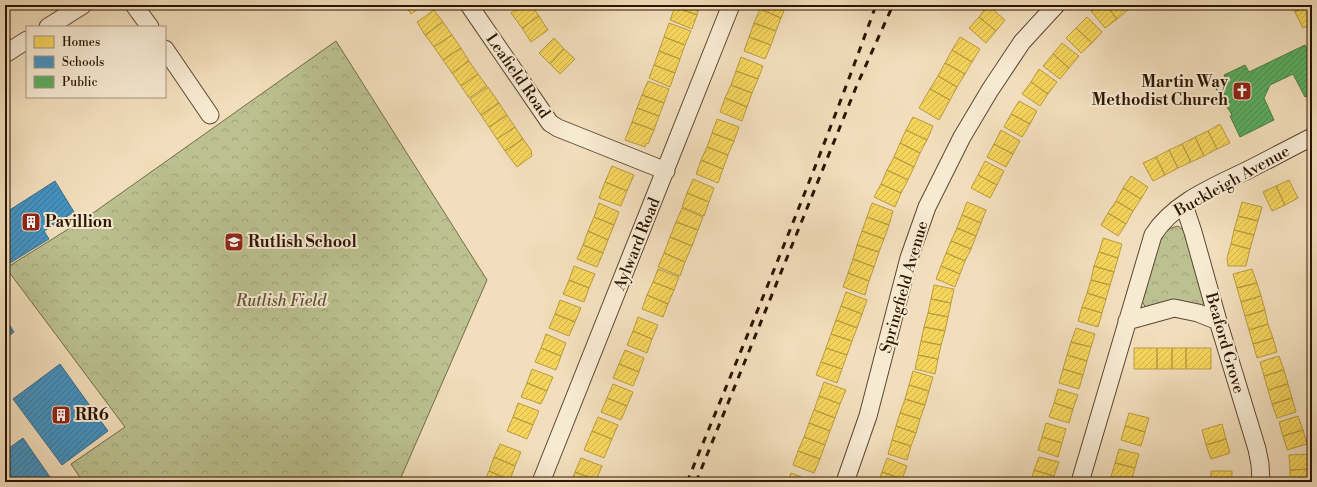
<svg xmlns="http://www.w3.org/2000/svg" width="1317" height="487" font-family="'Libre Bodoni',serif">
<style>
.forest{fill:url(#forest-crowns);stroke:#746b48}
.homes{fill:url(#homes-hatch);stroke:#b99b40}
.schools{fill:url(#schools-hatch);stroke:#3c6d88}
.public{fill:url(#public-hatch);stroke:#4c8044}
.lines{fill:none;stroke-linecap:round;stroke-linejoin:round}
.minor-casing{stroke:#5e472f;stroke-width:19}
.minor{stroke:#f7ead3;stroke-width:17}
.rail{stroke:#2c1500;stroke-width:3;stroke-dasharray:7 7;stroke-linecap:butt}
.labels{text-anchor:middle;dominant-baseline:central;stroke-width:4;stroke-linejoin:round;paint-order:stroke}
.street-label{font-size:16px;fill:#2c1500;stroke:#f7ead3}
.poi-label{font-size:16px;font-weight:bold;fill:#2c1500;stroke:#f7ead3;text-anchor:start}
.park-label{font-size:16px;font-style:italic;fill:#5e5132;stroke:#f7ead3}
</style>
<defs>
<pattern id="forest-crowns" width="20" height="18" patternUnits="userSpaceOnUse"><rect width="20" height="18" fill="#bbc190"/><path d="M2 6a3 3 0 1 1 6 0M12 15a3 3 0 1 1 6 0" fill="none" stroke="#a1a57a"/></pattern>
<pattern id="homes-hatch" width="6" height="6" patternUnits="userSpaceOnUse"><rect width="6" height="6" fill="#f6d55c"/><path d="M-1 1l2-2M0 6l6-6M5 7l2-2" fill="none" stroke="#d3b64e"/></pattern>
<pattern id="schools-hatch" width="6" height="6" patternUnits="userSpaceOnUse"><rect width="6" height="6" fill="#4393c3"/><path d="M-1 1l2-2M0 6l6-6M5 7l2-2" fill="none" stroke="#38779c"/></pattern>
<pattern id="public-hatch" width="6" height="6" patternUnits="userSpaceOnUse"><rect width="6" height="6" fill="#5aae61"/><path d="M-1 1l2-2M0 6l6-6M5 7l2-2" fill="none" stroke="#4b8c4e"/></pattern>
</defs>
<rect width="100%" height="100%" fill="#f2debc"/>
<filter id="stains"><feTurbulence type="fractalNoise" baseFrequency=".005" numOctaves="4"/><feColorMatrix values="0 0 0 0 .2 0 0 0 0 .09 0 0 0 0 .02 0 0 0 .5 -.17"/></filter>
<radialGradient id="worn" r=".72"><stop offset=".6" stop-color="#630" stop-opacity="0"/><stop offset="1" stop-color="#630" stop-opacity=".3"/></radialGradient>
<path class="forest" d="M 336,41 L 487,280 L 399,482 L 83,482 L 71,464 L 125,427 L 6,268 L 86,218 Z
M 1178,226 L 1187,233 L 1205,299 L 1203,304 L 1200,307 L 1146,308 L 1140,298 C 1147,277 1153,229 1178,226 Z"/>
<path class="homes" d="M 405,5 L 424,5 L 411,14 Z
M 523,5 L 531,5 L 539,16 L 522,28 L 511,13 Z
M 676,5 L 700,5 L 697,15 L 675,7 Z
M 761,5 L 786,5 L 781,18 L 760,9 Z
M 988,5 L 1005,20 L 996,31 L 979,17 Z
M 1099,5 L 1106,5 L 1117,19 L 1105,28 L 1091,11 Z
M 1106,5 L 1125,5 L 1129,9 L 1117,19 Z
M 1292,5 L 1309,5 L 1295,12 Z
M 1309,5 L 1312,5 L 1312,24 L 1303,28 L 1295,12 Z
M 675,7 L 697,15 L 692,29 L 670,20 Z
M 760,9 L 781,18 L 776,31 L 754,23 Z
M 434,10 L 443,22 L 425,35 L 417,22 Z
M 539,16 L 548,30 L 531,42 L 522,28 Z
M 979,17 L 996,31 L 986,43 L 969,28 Z
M 1087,17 L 1102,32 L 1092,43 L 1076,28 Z
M 443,22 L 452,35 L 434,47 L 425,35 Z
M 669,23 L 691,31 L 685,45 L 664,37 Z
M 754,23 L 776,31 L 771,45 L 749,37 Z
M 1076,28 L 1092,43 L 1081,53 L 1066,38 Z
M 452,35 L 461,48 L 443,60 L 434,47 Z
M 664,37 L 685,45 L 680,59 L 659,51 Z
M 749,37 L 771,45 L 765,59 L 744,51 Z
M 960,37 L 980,49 L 972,62 L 952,50 Z
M 554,38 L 564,49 L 550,64 L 539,53 Z
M 1062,43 L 1079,56 L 1069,68 L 1053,54 Z
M 461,48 L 469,61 L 452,73 L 443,60 Z
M 564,49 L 575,59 L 560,74 L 550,64 Z
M 952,50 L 972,62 L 965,74 L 945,63 Z
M 659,51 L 680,59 L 675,73 L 654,65 Z
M 1053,54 L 1069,68 L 1060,79 L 1043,66 Z
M 741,57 L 763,66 L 758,79 L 736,71 Z
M 469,61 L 478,74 L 461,86 L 452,73 Z
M 945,63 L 965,74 L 957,87 L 938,76 Z
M 654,65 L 675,73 L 670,87 L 649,78 Z
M 1039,69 L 1057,82 L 1048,94 L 1031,82 Z
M 736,71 L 758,79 L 752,93 L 731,85 Z
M 478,74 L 487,86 L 469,98 L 461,86 Z
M 938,76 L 957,87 L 950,100 L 930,89 Z
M 648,81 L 669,89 L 664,103 L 642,95 Z
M 1031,82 L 1048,94 L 1040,106 L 1022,94 Z
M 731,85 L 752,93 L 747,107 L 725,98 Z
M 488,87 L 499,103 L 481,115 L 470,99 Z
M 930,89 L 950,100 L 939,120 L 919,108 Z
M 642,95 L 664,103 L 659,116 L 637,108 Z
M 725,98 L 747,107 L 742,121 L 720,112 Z
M 1019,101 L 1037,111 L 1030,124 L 1011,114 Z
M 499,103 L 507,115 L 489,127 L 481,115 Z
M 637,108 L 659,116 L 654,130 L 632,122 Z
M 1011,114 L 1030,124 L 1022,137 L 1004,127 Z
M 507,115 L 515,127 L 497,139 L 489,127 Z
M 913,117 L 933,126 L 927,140 L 906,130 Z
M 717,119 L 739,127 L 734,141 L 712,133 Z
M 632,122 L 654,130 L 648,144 L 646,143 L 645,147 L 625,140 Z
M 1220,124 L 1230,143 L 1217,149 L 1208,131 Z
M 515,127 L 523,139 L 505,151 L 497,139 Z
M 906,130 L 927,140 L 920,153 L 900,143 Z
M 1001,130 L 1020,141 L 1013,154 L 994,144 Z
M 1208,131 L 1217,149 L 1204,156 L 1195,137 Z
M 712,133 L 734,141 L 728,155 L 707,147 Z
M 1195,137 L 1204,156 L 1191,162 L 1182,144 Z
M 523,139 L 531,150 L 532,156 L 517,167 L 505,151 Z
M 900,143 L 920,153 L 914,167 L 894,157 Z
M 994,144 L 1013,154 L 1006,167 L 987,157 Z
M 1182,144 L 1191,162 L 1178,168 L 1169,150 Z
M 707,147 L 728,155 L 723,169 L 701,160 Z
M 1169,150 L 1178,168 L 1165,175 L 1156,157 Z
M 894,157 L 914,167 L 908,180 L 887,170 Z
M 1156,157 L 1165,175 L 1153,181 L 1143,163 Z
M 701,160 L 723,169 L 718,183 L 696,174 Z
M 985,161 L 1004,171 L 997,185 L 978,175 Z
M 612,166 L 634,175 L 627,191 L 605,182 Z
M 887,170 L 908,180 L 901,193 L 881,184 Z
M 978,175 L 997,185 L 990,198 L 971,188 Z
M 1131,176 L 1148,187 L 1141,199 L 1123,188 Z
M 693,179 L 714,188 L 709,202 L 687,193 Z
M 1289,180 L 1298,198 L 1285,205 L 1276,186 Z
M 605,182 L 627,191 L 621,206 L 599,198 Z
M 881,184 L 901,193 L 895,207 L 874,197 Z
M 1276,186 L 1285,205 L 1272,211 L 1263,192 Z
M 1123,188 L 1141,199 L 1133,211 L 1116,201 Z
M 687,193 L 709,202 L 704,216 L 682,207 Z
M 1116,201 L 1133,211 L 1126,224 L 1108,213 Z
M 967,202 L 986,210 L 981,223 L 962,215 Z
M 1242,202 L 1262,207 L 1258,221 L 1238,216 Z
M 599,203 L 619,212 L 614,225 L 594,217 Z
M 872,203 L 893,211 L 889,225 L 867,217 Z
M 682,208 L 703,217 L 698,230 L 676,222 Z
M 1108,213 L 1126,224 L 1118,236 L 1101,225 Z
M 962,215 L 981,223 L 976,236 L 957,228 Z
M 1238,216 L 1258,221 L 1254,235 L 1234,230 Z
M 594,217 L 614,225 L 608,240 L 588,231 Z
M 867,217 L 889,225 L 884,239 L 862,231 Z
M 676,222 L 698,230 L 692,246 L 670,237 Z
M 957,228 L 976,236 L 971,249 L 951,241 Z
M 1234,230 L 1254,235 L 1250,249 L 1231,244 Z
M 588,231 L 608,240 L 603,253 L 583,245 Z
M 862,231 L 884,239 L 879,252 L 857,245 Z
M 670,237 L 692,246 L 685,262 L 664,253 Z
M 1103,238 L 1122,244 L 1118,258 L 1099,252 Z
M 951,241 L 971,249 L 965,261 L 946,253 Z
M 1231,244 L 1250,249 L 1246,266 L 1228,266 L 1227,258 Z
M 583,245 L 603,253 L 597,267 L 577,259 Z
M 857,245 L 879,252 L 874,267 L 853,259 Z
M 1099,252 L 1118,258 L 1114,272 L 1094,266 Z
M 664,253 L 685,262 L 680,276 L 658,267 Z
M 946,253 L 965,261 L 960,274 L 941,266 Z
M 853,259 L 874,267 L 869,281 L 848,273 Z
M 574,266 L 595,274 L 589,288 L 569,280 Z
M 941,266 L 960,274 L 955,287 L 936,279 Z
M 1094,266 L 1114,272 L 1110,285 L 1091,280 Z
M 658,269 L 679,277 L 674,290 L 653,282 Z
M 1252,269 L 1257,283 L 1237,288 L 1233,274 Z
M 848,273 L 869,281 L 865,295 L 843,287 Z
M 569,280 L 589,288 L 584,302 L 563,294 Z
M 1091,280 L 1110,285 L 1106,299 L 1087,293 Z
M 653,282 L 674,290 L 668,304 L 647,295 Z
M 1257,283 L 1261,296 L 1241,302 L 1237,288 Z
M 934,285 L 954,289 L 951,303 L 931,299 Z
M 846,292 L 867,300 L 862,314 L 841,306 Z
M 1087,293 L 1106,299 L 1102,313 L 1082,307 Z
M 647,295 L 668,304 L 663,317 L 642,309 Z
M 1261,296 L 1265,310 L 1245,316 L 1241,302 Z
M 931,299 L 951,303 L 948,317 L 928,313 Z
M 560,300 L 581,308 L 575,322 L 555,314 Z
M 841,306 L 862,314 L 857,328 L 836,320 Z
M 1082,307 L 1102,313 L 1098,327 L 1078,321 Z
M 1265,310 L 1268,324 L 1249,330 L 1245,316 Z
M 928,313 L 948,317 L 945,331 L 924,327 Z
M 555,314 L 575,322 L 569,336 L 549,328 Z
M 638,317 L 658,325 L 652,339 L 633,331 Z
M 836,320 L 857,328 L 852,341 L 831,334 Z
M 1268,324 L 1273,338 L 1253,344 L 1249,330 Z
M 924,327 L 945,331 L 941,345 L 921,341 Z
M 1076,328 L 1095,334 L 1091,347 L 1071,342 Z
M 633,331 L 652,339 L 647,353 L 627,345 Z
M 546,334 L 566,343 L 561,356 L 541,348 Z
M 831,334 L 852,341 L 847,355 L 826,348 Z
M 1273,338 L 1277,352 L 1257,358 L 1253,344 Z
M 921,341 L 941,345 L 938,359 L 918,355 Z
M 1071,342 L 1091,347 L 1087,361 L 1067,355 Z
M 541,348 L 561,356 L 556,370 L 535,362 Z
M 826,348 L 847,355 L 842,369 L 821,362 Z
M 1134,348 L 1157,348 L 1157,369 L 1134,369 Z
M 1157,348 L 1172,348 L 1172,369 L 1157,369 Z
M 1172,348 L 1186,348 L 1186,369 L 1172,369 Z
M 1186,348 L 1211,348 L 1211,369 L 1186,369 Z
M 625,350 L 644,358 L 639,372 L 619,364 Z
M 918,355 L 938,359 L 935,374 L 915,369 Z
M 1067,355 L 1087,361 L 1083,375 L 1063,369 Z
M 1279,356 L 1284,370 L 1264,376 L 1260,362 Z
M 821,362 L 842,369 L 837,383 L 816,375 Z
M 619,364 L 639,372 L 633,386 L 613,378 Z
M 532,369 L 553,377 L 547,391 L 527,383 Z
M 1063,369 L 1083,375 L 1079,389 L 1059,383 Z
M 1284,370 L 1288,384 L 1268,390 L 1264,376 Z
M 913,371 L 933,377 L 929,391 L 909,385 Z
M 824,382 L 846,390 L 840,404 L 819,396 Z
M 527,383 L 547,391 L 541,404 L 521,397 Z
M 613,384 L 633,392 L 627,406 L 607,398 Z
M 1288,384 L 1292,398 L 1272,404 L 1268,390 Z
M 909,385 L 929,391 L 925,405 L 905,399 Z
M 1058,389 L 1078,395 L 1073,409 L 1054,403 Z
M 819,396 L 840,404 L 835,418 L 814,410 Z
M 607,398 L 627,406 L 621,420 L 601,412 Z
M 1292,398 L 1296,412 L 1277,418 L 1272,404 Z
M 905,399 L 925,405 L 920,419 L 900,413 Z
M 518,403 L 539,411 L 533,425 L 513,417 Z
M 1054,403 L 1073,409 L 1069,423 L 1049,417 Z
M 814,410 L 835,418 L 830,431 L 809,423 Z
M 900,413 L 920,419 L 916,433 L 896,426 Z
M 1129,413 L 1149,418 L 1145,432 L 1125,426 Z
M 1298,416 L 1303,430 L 1283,436 L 1279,422 Z
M 513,417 L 533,425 L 527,439 L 507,431 Z
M 598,417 L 618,425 L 612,439 L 592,431 Z
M 809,423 L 830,431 L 825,445 L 804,437 Z
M 1046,423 L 1066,429 L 1062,443 L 1042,437 Z
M 1222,424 L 1226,439 L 1206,445 L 1202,430 Z
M 896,426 L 916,433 L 911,446 L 892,440 Z
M 1125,426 L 1145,432 L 1141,446 L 1121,440 Z
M 1303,430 L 1307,444 L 1287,450 L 1283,436 Z
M 592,431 L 612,439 L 604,458 L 584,450 Z
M 804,437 L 825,445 L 820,459 L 798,451 Z
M 1042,437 L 1062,443 L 1058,457 L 1038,450 Z
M 1226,439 L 1230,453 L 1211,459 L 1206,445 Z
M 892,440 L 911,446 L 907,460 L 888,454 Z
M 500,444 L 521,452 L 515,466 L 494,457 Z
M 1119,449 L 1139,454 L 1135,468 L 1115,463 Z
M 798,451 L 820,459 L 814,473 L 793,465 Z
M 1310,454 L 1310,469 L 1290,470 L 1289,455 Z
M 494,457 L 515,466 L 510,480 L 489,471 Z
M 1039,457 L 1059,462 L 1054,476 L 1034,470 Z
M 581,458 L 602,466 L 596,480 L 575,472 Z
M 887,458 L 907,466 L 902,479 L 882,472 Z
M 1115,463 L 1135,468 L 1131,482 L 1111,477 Z
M 1310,469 L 1311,482 L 1290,482 L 1290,470 Z
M 1034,470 L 1054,476 L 1052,482 L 1031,482 Z
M 489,471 L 510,480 L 509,482 L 484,482 Z
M 1211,471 L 1232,471 L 1232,482 L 1211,482 Z
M 575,472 L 596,480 L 595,482 L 571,482 Z
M 882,472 L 902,479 L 900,482 L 878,482 Z
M 791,473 L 812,481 L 812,482 L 788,482 Z"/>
<path class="schools" d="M 55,181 L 74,212 L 44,231 L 49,239 L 10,263 L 5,255 L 5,213 Z
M 5,318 L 14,332 L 5,339 Z
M 60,364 L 108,431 L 62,465 L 13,399 Z
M 23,438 L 52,480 L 49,482 L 5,482 L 5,451 Z"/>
<path class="public" d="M 1305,45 L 1306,48 L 1312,46 L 1312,99 L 1310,95 L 1305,97 L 1293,74 L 1270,85 L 1264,98 L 1274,120 L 1240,137 L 1230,116 L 1232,115 L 1215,87 L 1227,81 L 1224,75 L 1245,65 L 1249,72 Z"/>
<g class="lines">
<defs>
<path id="minor" d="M 134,5 L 150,27
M 469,5 L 550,123 L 558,128 L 666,171
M 48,27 L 83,5
M 165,49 L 210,115
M 5,54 L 27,40
M 1184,205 L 1193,232 L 1218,321 L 1257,449 L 1260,464 L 1261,482
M 1127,321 L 1174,308 L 1198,313 L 1218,321
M 541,482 L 731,5
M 845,482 L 868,416 L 909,258 L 927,207 L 962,137 L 990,90 L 1022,42 L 1056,5
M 1080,482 L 1153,235 C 1173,203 1213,187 1246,171 C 1268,160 1290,148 1312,137"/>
</defs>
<use href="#minor" class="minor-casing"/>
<use href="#minor" class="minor"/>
<path class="rail" d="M 687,482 C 752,324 818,166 876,5
M 696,482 L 857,85 L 893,5"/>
</g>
<defs>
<symbol id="church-square" viewBox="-11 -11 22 22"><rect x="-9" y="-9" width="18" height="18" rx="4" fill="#8f2418" stroke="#f7ead3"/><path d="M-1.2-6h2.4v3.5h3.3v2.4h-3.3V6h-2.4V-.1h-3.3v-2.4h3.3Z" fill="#fff"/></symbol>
<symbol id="building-square" viewBox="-11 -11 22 22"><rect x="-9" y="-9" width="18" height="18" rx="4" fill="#8f2418" stroke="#f7ead3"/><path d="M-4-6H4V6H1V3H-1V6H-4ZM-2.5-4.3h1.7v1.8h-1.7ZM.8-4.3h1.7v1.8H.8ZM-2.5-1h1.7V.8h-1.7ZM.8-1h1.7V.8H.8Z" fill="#fff"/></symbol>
<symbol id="school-square" viewBox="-11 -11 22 22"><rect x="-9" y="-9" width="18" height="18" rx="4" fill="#8f2418" stroke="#f7ead3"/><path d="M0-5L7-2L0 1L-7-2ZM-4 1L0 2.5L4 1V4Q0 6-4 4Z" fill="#fff"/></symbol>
</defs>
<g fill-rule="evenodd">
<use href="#church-square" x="1231" y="80" width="22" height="22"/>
<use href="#building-square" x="20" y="211" width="22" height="22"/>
<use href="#school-square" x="223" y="231" width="22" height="22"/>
<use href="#building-square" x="50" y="404" width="22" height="22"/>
</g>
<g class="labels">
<g class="street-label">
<text transform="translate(518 76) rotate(55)">Leafield Road</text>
<text transform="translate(1232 181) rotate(-29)">Buckleigh Avenue</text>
<text transform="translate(637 244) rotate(-68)">Aylward Road</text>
<text transform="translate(904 287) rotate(-74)">Springfield Avenue</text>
<text transform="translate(1225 343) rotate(74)">Beaford Grove</text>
</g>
<g class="poi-label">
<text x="1228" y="82" text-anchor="end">Martin Way<tspan x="1228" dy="18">Methodist Church</tspan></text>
<text x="45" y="222">Pavillion</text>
<text x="248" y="242">Rutlish School</text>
<text x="75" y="415">RR6</text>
</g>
<g class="park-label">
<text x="281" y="301">Rutlish Field</text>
</g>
</g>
<rect width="1317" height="487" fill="none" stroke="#f2debc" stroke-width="20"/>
<rect x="6" y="6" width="1305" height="475" fill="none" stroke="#2c1500" stroke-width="2"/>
<rect x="10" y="10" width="1297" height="467" fill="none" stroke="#2c1500"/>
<rect x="26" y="26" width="140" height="72" fill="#f7ead3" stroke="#a6957f"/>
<rect x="34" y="36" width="20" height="12" fill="#f6d55c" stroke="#a6957f"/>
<text x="62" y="46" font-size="12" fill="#2c1500">Homes</text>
<rect x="34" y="56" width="20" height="12" fill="#4393c3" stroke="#a6957f"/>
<text x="62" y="66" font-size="12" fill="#2c1500">Schools</text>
<rect x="34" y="76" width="20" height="12" fill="#5aae61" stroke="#a6957f"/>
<text x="62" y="86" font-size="12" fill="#2c1500">Public</text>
<rect width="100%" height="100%" filter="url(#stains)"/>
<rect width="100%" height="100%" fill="url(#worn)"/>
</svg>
